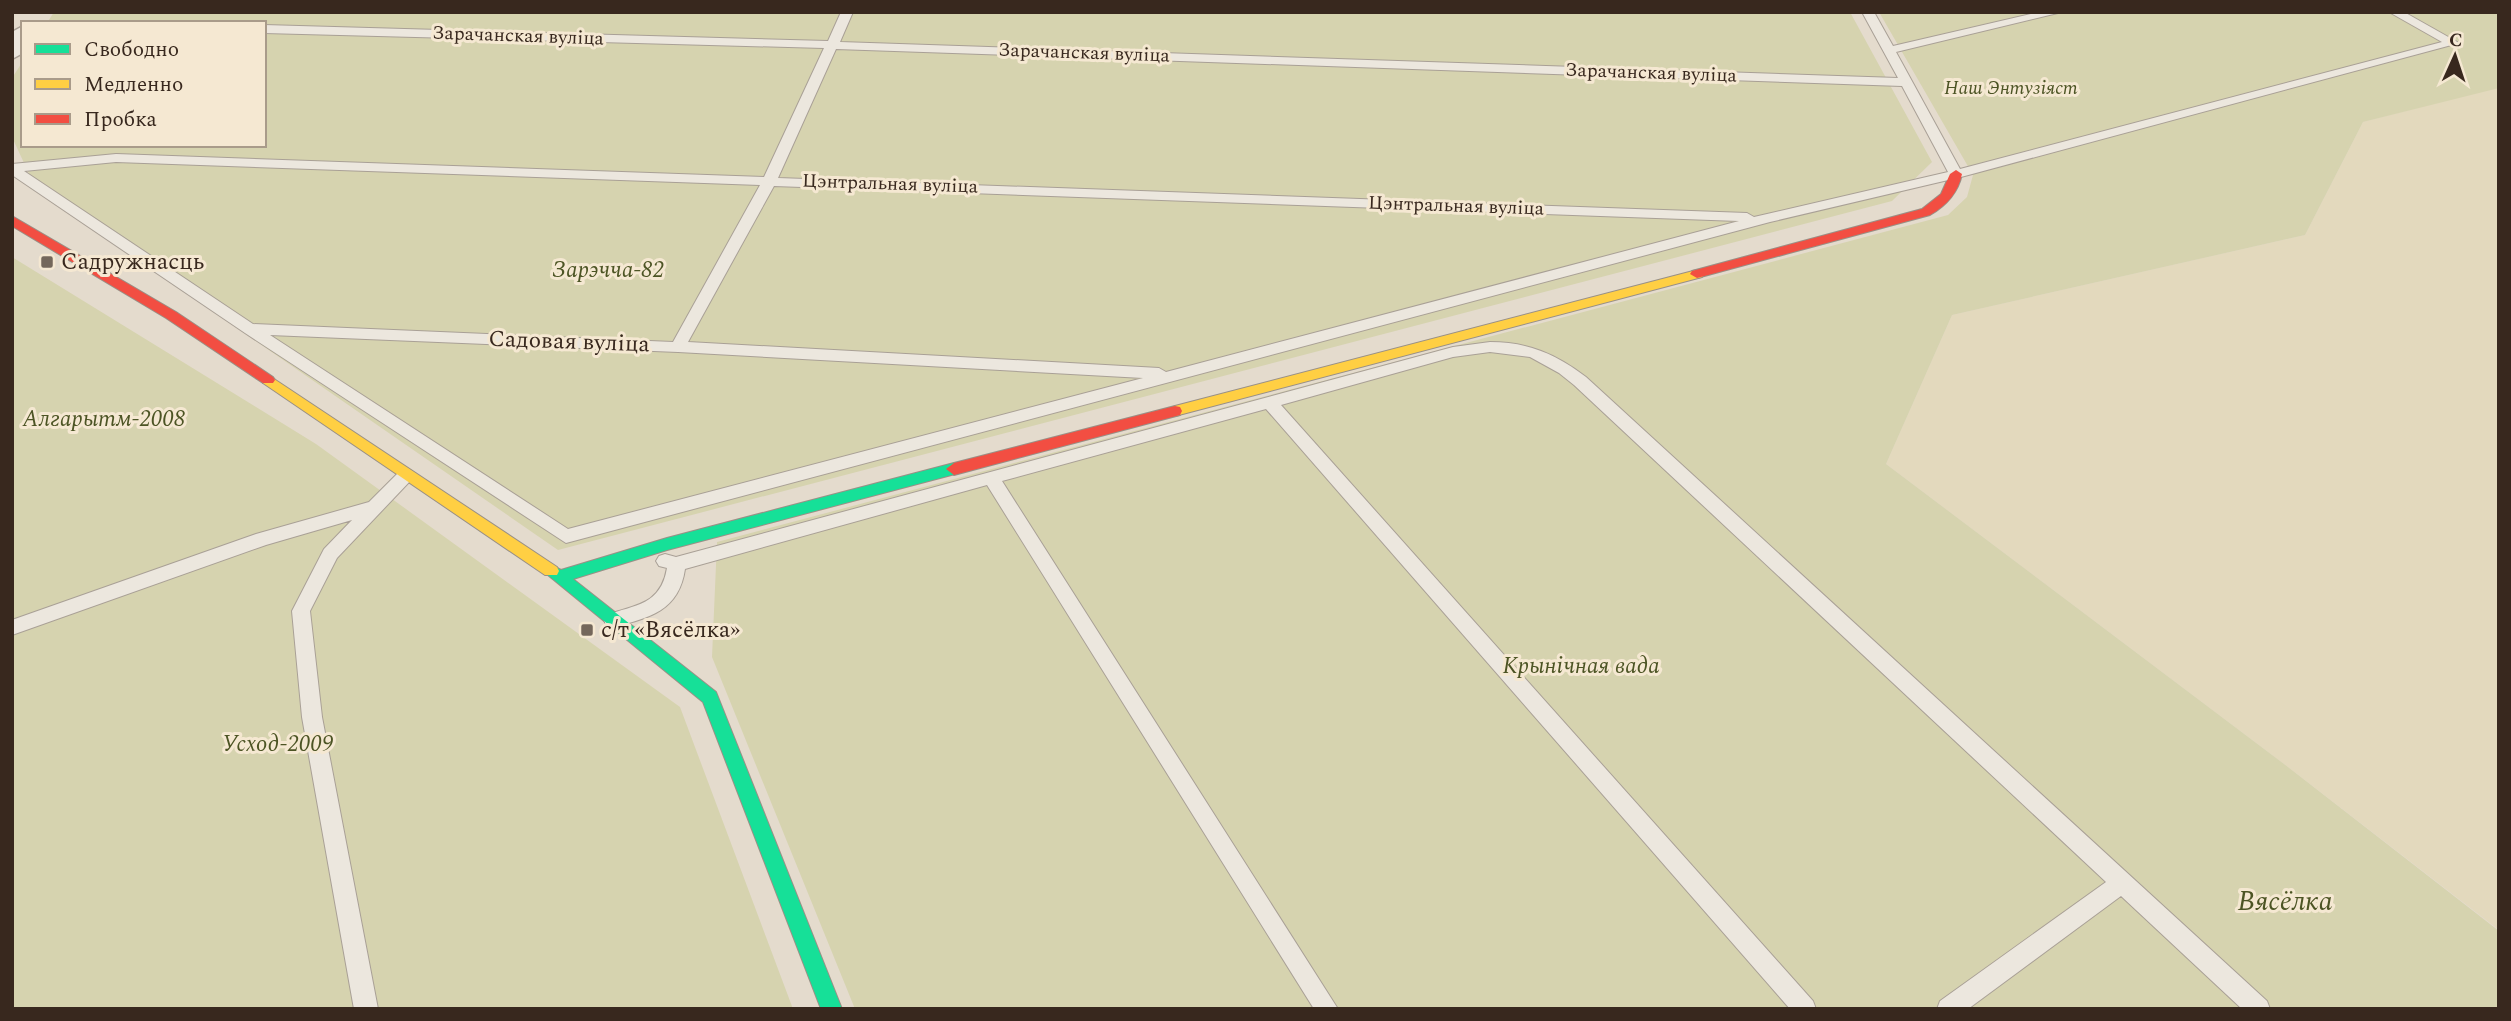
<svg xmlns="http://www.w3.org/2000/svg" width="2511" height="1021" font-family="Spectral,serif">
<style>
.farmland{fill:#e3d9bd}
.green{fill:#d6d3af}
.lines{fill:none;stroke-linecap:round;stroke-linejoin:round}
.lane-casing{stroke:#a9a096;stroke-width:2}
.street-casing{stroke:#a9a096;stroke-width:3}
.fast-casing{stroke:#999086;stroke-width:2}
.slow-casing{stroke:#999086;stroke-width:2}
.jam-casing{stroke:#999086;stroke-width:2}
.lane{fill:#ece7de;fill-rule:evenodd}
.street{fill:#ece7de;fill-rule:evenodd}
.fast{fill:#16e098;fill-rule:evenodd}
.slow{fill:#ffcf43;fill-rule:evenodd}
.jam{fill:#f24e42;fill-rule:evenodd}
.poi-dot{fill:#74675b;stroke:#f5e8d2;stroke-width:2.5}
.labels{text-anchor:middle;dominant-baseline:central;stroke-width:6;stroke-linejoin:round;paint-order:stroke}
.far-street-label{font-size:19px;fill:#38281e;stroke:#f5e8d2}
.far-park-label{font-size:19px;font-style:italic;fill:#4c5424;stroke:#f5e8d2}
.poi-label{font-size:23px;fill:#38281e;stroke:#f5e8d2;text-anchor:start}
.park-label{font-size:23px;font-style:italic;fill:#4c5424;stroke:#f5e8d2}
.street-label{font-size:23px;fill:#38281e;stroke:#f5e8d2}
.near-park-label{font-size:28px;font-style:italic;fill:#4c5424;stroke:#f5e8d2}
</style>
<rect width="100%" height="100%" fill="#e4dbcd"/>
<path class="farmland" d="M 2494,88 L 2499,88 L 2499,930 L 2284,764 L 1886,464 L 1952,315 L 2305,235 L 2363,122 Z"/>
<path class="green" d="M 54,12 L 1850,12 L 1932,162 L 1892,201 L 558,550 L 36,189 L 12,137 L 12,78 L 23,61 L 23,145 L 264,145 L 264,23 L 47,23 Z
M 1879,12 L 2499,12 L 2499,88 L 2363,122 L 2305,235 L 1952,315 L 1886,464 L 2284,764 L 2499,931 L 2499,1009 L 855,1009 L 712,657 L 717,542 L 1948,215 L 1967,197 L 1973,175 Z
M 12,257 L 316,444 L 680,707 L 793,1009 L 12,1009 Z"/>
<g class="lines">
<defs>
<path id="lane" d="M 841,12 L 853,12 L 840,42 L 1898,78 L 1862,12 L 1874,12 L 1893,46 L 2039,12 L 2062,12 L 1896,52 L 1960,169 L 2442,42 L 2389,12 L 2404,12 L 2459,43 L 1961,177 L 1770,222 L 566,543 L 245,333 L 12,175 L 12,164 L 116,154 L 764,177 L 824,48 L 264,33 L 264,25 L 828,41 ZM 836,49 L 1902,86 L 1948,172 L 1754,217 L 1747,213 L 778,178 ZM 116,162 L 760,185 L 673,342 L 253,324 L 24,171 ZM 774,186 L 1739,221 L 1166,372 L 1159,368 L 688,342 ZM 270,335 L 678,352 L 1143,378 L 568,529 Z
M 1490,342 C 1528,342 1556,354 1586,377 L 2267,1001 L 2270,1009 L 2242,1009 L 2121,896 L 1968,1009 L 1937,1009 L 1940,1001 L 2106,882 L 1574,385 L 1559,373 L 1530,357 L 1490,352 L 1453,357 L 1281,405 L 1813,1001 L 1816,1009 L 1790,1009 L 1266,409 L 1002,481 L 1338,1009 L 1314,1009 L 987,485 L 685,569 C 679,611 649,618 613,627 L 606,625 L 604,620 L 606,615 C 635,605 661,605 667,568 L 659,566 L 656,561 L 659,556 L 665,554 L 676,557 L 1453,347 Z
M 407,468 L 416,474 L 413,478 L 337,558 L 310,611 L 322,717 L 378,1009 L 354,1009 L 302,717 L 292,611 L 324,549 L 352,520 L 266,545 L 12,635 L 12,620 L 256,534 L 369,502 L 401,470 Z"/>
<path id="street" d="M 23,26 L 23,53 L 12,59 L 12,32 Z"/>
<path id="fast" d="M 954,463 L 962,469 L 959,473 L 667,550 L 573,579 L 716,692 L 842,1009 L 821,1009 L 703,702 L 543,571 L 545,567 L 551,565 L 561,570 L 667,538 Z"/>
<path id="slow" d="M 1697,270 L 1704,274 L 1702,277 L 1175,416 L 1168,411 L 1175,406 Z
M 268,375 L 557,567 L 559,571 L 557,575 L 545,575 L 263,383 L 261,380 L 263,377 Z"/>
<path id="jam" d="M 1956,170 L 1962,174 C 1958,193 1947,205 1930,215 L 1697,278 L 1690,274 L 1692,271 L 1922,209 L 1941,194 L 1950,174 Z
M 12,216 L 176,312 L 273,377 L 275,380 L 273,383 L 263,383 L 166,318 L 12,226 Z
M 1175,406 L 1180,407 L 1182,411 L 1180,415 L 954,475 L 946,469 L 954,463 Z"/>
</defs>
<use href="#lane" class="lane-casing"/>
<use href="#street" class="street-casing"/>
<use href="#fast" class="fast-casing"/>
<use href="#slow" class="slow-casing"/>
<use href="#jam" class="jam-casing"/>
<use href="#lane" class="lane"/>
<use href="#street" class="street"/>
<use href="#fast" class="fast"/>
<use href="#slow" class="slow"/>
<use href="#jam" class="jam"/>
</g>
<g class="poi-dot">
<rect x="40" y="255" width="14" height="14" rx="3.5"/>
<rect x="580" y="623" width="14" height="14" rx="3.5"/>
</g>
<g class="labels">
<g class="far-street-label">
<text transform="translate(518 36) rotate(2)">Зарачанская вуліца</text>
<text transform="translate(1084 53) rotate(2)">Зарачанская вуліца</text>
<text transform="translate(1651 73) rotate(2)">Зарачанская вуліца</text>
<text transform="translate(890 184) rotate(2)">Цэнтральная вуліца</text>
<text transform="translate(1456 206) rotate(2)">Цэнтральная вуліца</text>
</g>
<g class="far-park-label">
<text x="2011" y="88">Наш Энтузіяст</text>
</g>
<g class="poi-label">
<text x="61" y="262">Садружнасць</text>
<text x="601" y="630">с/т «Вясёлка»</text>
</g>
<g class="park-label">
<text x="608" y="270">Зарэчча-82</text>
<text x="104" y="419">Алгарытм-2008</text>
<text x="1581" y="666">Крынічная вада</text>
<text x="278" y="744">Усход-2009</text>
</g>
<g class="street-label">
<text transform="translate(569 342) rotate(2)">Садовая вуліца</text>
</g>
<g class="near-park-label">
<text x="2285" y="901">Вясёлка</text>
</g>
</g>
<rect width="2511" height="1021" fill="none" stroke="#38281e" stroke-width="28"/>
<rect x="21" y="21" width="245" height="126" fill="#f5e8d2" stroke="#a99b8a" stroke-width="2"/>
<rect x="35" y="44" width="35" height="10" fill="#16e098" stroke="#a99b8a" stroke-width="2"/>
<text x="84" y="56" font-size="21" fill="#38281e">Свободно</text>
<rect x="35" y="79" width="35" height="10" fill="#ffcf43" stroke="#a99b8a" stroke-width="2"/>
<text x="84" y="91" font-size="21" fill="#38281e">Медленно</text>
<rect x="35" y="114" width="35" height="10" fill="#f24e42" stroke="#a99b8a" stroke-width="2"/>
<text x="84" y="126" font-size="21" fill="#38281e">Пробка</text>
<g transform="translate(2455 56) rotate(3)" stroke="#f5e8d2" stroke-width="5" paint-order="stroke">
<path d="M0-5L12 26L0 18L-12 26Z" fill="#38281e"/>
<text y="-10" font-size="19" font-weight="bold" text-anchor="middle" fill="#38281e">С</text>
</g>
</svg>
